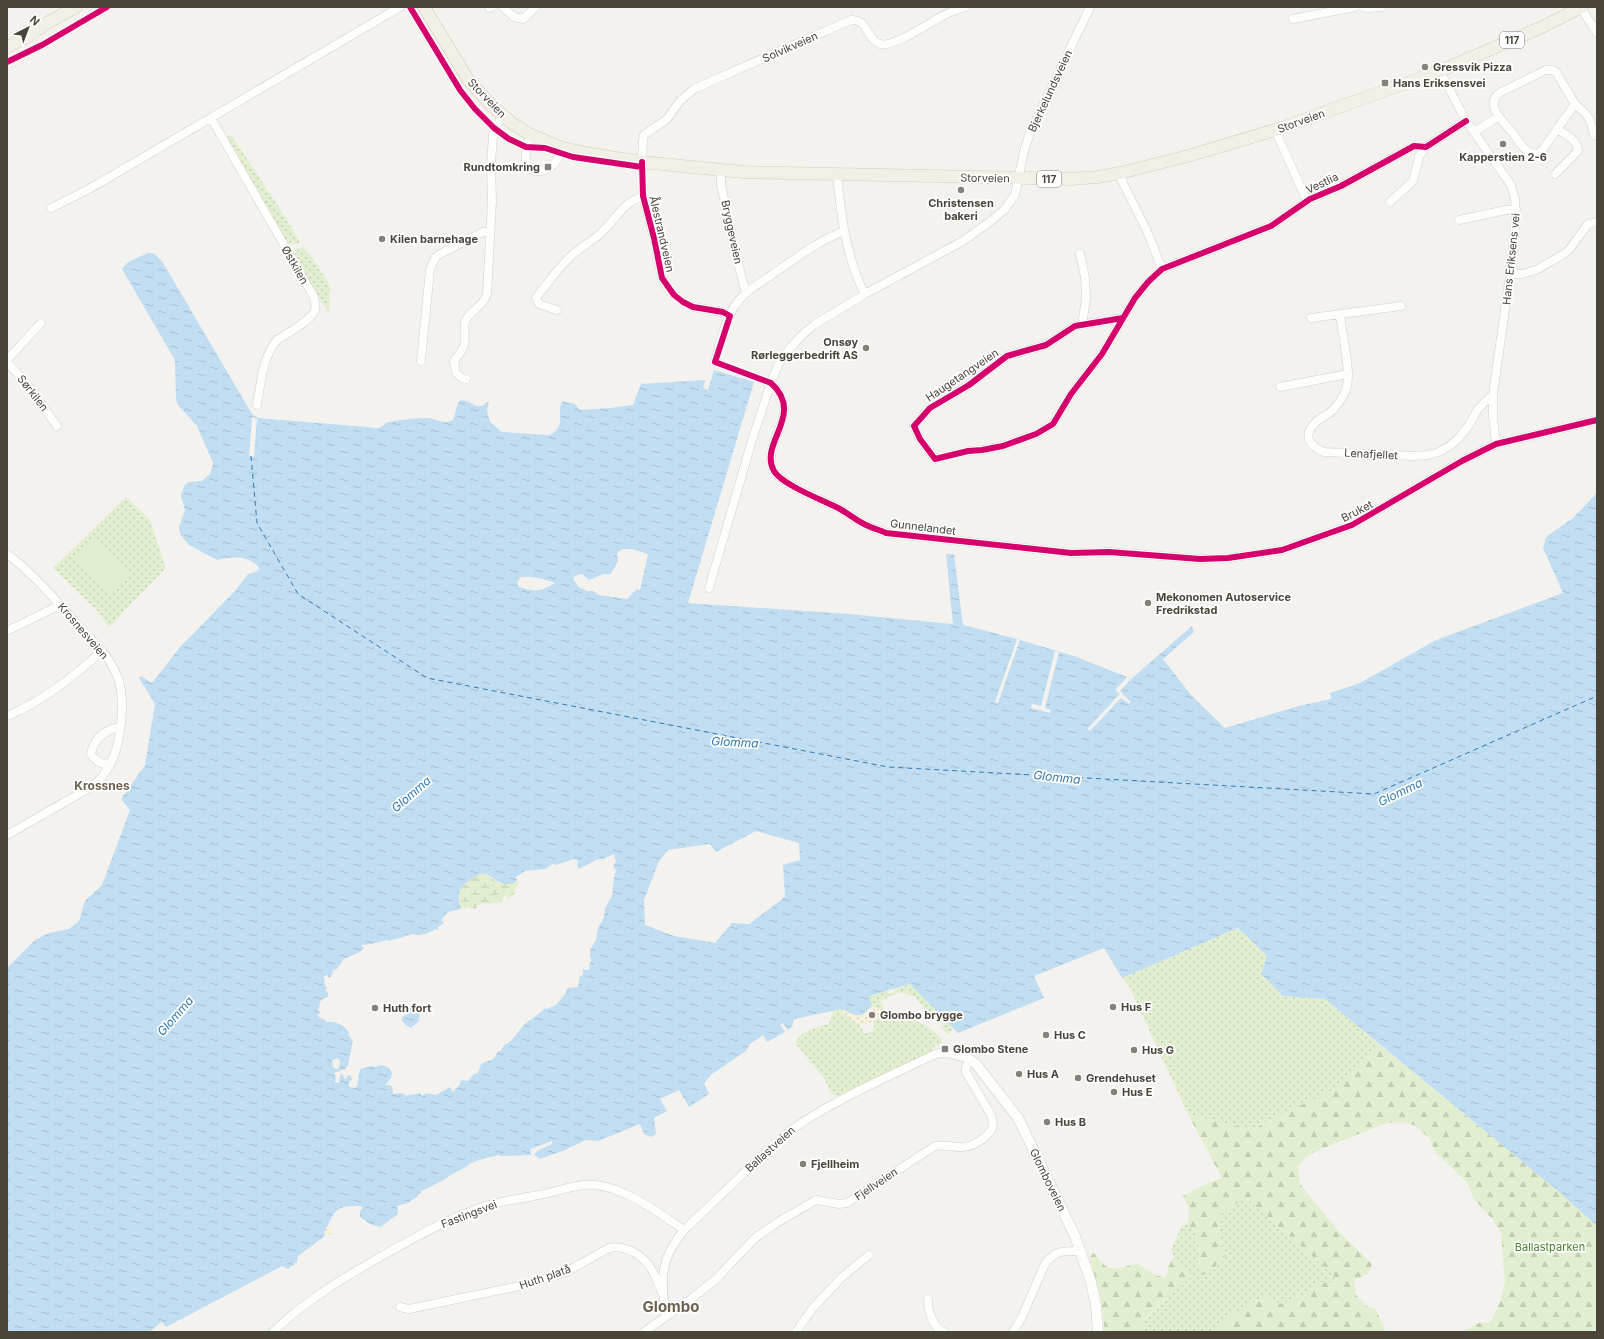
<svg xmlns="http://www.w3.org/2000/svg" width="1604" height="1339" font-family="Inter,sans-serif">
<style>
.grass{fill:url(#grass-dots)}
.forest{fill:url(#forest-firs)}
.wetland{fill:url(#wetland-marsh)}
.sand{fill:url(#sand-dots)}
.pitch{fill:#e1eecf}
.water{fill:url(#water-ripples);fill-rule:evenodd}
.pier{fill:#f4f2ee}
.lines{fill:none;stroke-linecap:round;stroke-linejoin:round}
.ferry{stroke:#2e7ab2;stroke-width:1;stroke-dasharray:5 4;stroke-linecap:butt}
.minor-casing{stroke:#d2d0cb;stroke-width:9}
.tertiary-casing{stroke:#d2d0cb;stroke-width:11}
.primary-casing{stroke:#d6cebb;stroke-width:13}
.minor{stroke:#fdfdfc;stroke-width:8}
.tertiary{stroke:#fdfdfc;stroke-width:10}
.primary{stroke:#f2efe6;stroke-width:12}
.cycleway-casing{stroke:#fff;stroke-width:8}
.cycleway{stroke:#d6006c;stroke-width:6}
.poi-dot{fill:#868178;stroke:#fff;stroke-width:1.5}
.labels{text-anchor:middle;dominant-baseline:central;stroke-width:3.5;stroke-linejoin:round;paint-order:stroke}
.shield{fill:#fff;stroke:#817c74;stroke-width:1}
.shield-label{font-size:10px;font-weight:bold;fill:#4b4439}
.street-label{font-size:11px;fill:#4b4439;stroke:#fff}
.poi-label{font-size:11px;font-weight:bold;fill:#4b4439;stroke:#fff;text-anchor:start}
.park-label{font-size:11px;fill:#4a7f2a;stroke:#fff}
.water-label{font-size:12px;font-style:italic;fill:#2e7ab2;stroke:#fff}
.neighbourhood-label{font-size:12px;font-weight:bold;fill:#6e6250;stroke:#fff}
.district-label{font-size:15px;font-weight:bold;fill:#6e6250;stroke:#fff}
</style>
<defs>
<pattern id="grass-dots" width="8" height="8" patternUnits="userSpaceOnUse"><rect width="8" height="8" fill="#e1eecf"/><path d="M2 2h.1M6 6h.1" fill="none" stroke="#c3cdb2" stroke-width="1.8" stroke-linecap="round"/></pattern>
<pattern id="forest-firs" width="22" height="20" patternUnits="userSpaceOnUse"><rect width="22" height="20" fill="#e1eecf"/><path d="M5 1l3.5 6h-7zM16 11l3.5 6h-7z" fill="#c3cdb2"/></pattern>
<pattern id="wetland-marsh" width="20" height="14" patternUnits="userSpaceOnUse"><rect width="20" height="14" fill="#e1eecf"/><path d="M1 5h8M5 5V1M11 12h8M15 12V8" fill="none" stroke="#c3cdb2"/></pattern>
<pattern id="sand-dots" width="8" height="8" patternUnits="userSpaceOnUse"><rect width="8" height="8" fill="#f7f0da"/><path d="M2 2h.1M6 6h.1" fill="none" stroke="#d5cfbc" stroke-width="1.8" stroke-linecap="round"/></pattern>
<pattern id="water-ripples" width="26" height="14" patternUnits="userSpaceOnUse"><rect width="26" height="14" fill="#c0ddf1"/><path d="M2 4q2-2 4 0t4 0M15 11q2-2 4 0t4 0" fill="none" stroke="#a6bfcf"/></pattern>
</defs>
<rect width="100%" height="100%" fill="#f4f2ee"/>
<path class="grass" d="M 226,136 L 232,136 L 285,217 L 300,242 L 296,244 L 287,243 Z
M 303,247 L 314,260 L 330,286 L 329,314 L 294,254 L 297,250 Z
M 126,497 L 150,520 L 166,568 L 109,627 L 96,610 L 53,568 Z
M 1239,928 L 1267,956 L 1282,996 L 1325,999 L 1379,1044 L 1332,1090 L 1250,1130 L 1188,1114 L 1128,984 L 1122,978 Z
M 910,984 L 953,1028 L 949,1035 L 941,1027 L 944,1024 L 942,1022 L 939,1024 L 931,1017 L 915,997 L 905,993 L 900,992 L 880,1001 L 885,1009 L 885,1010 L 882,1011 L 872,1006 L 869,996 L 888,991 L 889,994 L 895,992 L 895,989 Z
M 839,1009 L 856,1023 L 860,1024 L 860,1026 L 865,1034 L 873,1031 L 874,1025 L 873,1022 L 889,1011 C 905,1015 937,1027 943,1043 L 936,1045 L 931,1052 L 840,1095 L 836,1096 L 830,1092 L 824,1078 L 795,1043 C 802,1030 816,1027 829,1024 L 833,1011 Z
M 1246,1198 L 1333,1274 L 1337,1284 L 1333,1285 L 1330,1282 L 1317,1283 L 1302,1295 L 1296,1296 L 1283,1304 L 1270,1300 L 1268,1298 L 1236,1312 L 1214,1332 L 1140,1332 L 1145,1319 L 1191,1277 C 1186,1274 1184,1272 1184,1266 L 1174,1257 L 1171,1250 L 1181,1227 L 1188,1223 C 1199,1236 1200,1248 1198,1264 L 1214,1270 L 1217,1264 L 1225,1260 L 1218,1234 L 1219,1215 Z"/>
<path class="forest" d="M 1379,1044 L 1558,1191 L 1597,1226 L 1597,1329 L 1589,1332 L 1461,1332 L 1481,1322 L 1487,1324 L 1491,1322 L 1500,1302 L 1505,1283 L 1501,1233 L 1493,1220 L 1474,1199 L 1467,1182 L 1435,1152 L 1430,1139 L 1416,1126 L 1404,1122 L 1386,1123 L 1317,1151 L 1306,1157 L 1298,1166 L 1300,1184 L 1340,1233 L 1372,1264 L 1369,1273 L 1354,1280 L 1356,1295 L 1368,1307 L 1375,1308 L 1386,1332 L 1214,1332 L 1236,1312 L 1265,1296 L 1270,1300 L 1283,1304 L 1296,1296 L 1302,1295 L 1317,1283 L 1330,1282 L 1333,1285 L 1337,1284 L 1333,1274 L 1246,1198 L 1219,1215 L 1218,1234 L 1226,1260 L 1217,1264 L 1210,1274 L 1204,1274 C 1194,1267 1201,1257 1199,1247 C 1198,1238 1193,1230 1188,1223 L 1189,1209 L 1183,1196 L 1201,1186 L 1222,1178 L 1188,1114 L 1251,1130 L 1332,1090 Z
M 1094,1253 C 1108,1273 1114,1271 1136,1263 L 1153,1274 L 1165,1278 L 1169,1265 L 1174,1257 L 1184,1266 C 1184,1272 1185,1275 1191,1277 L 1145,1318 L 1140,1332 L 1105,1332 L 1100,1294 L 1089,1257 Z"/>
<path class="wetland" d="M 484,873 L 499,883 L 512,883 L 520,881 L 514,891 L 515,893 L 508,900 L 507,896 L 504,896 L 502,902 C 497,903 487,904 484,903 L 478,905 L 476,909 L 469,907 L 461,909 C 456,893 459,888 472,879 C 476,876 479,874 484,873 Z"/>
<path class="sand" d="M 872,1006 L 882,1011 L 883,1014 C 862,1031 858,1025 839,1009 L 842,1009 L 854,1015 L 870,1009 Z
M 328,1225 L 334,1233 L 325,1236 L 324,1231 Z"/>
<path class="pitch" d="M 91,538 L 128,574 L 109,593 L 73,557 Z"/>
<path class="water" d="M 148,253 L 153,253 L 161,260 L 166,268 L 252,414 L 258,418 L 378,428 C 382,427 383,425 386,423 C 394,420 419,418 428,418 C 438,419 443,425 453,420 L 458,403 L 461,400 C 474,401 476,413 489,401 L 487,410 L 490,422 L 502,432 L 549,435 C 568,427 555,410 563,401 L 575,404 L 580,410 L 610,408 L 633,405 L 641,384 L 705,380 L 703,388 L 708,390 L 714,370 L 754,382 L 688,603 L 849,614 L 953,624 L 946,554 L 954,554 L 963,625 L 1017,639 L 1074,656 L 1127,677 L 1130,680 L 1192,626 L 1194,632 L 1163,659 L 1191,695 L 1225,728 L 1299,706 L 1331,699 L 1330,693 L 1360,683 L 1436,640 L 1563,593 L 1543,548 L 1546,537 L 1573,518 L 1597,493 L 1597,1226 L 1558,1191 L 1325,999 L 1283,996 L 1261,974 L 1267,956 L 1238,928 L 1122,978 L 1104,948 L 1034,976 L 1044,998 L 958,1033 L 910,984 L 869,996 L 872,1006 L 862,1015 L 854,1015 L 842,1009 L 794,1019 L 792,1027 L 788,1030 L 783,1023 L 780,1025 L 785,1032 L 767,1042 L 763,1035 L 750,1044 L 746,1051 L 712,1074 L 704,1083 L 709,1094 L 689,1107 L 679,1090 L 660,1099 L 667,1111 L 654,1118 L 656,1134 L 651,1137 L 644,1134 L 640,1124 L 598,1141 L 586,1140 L 565,1150 L 540,1159 L 533,1154 L 531,1155 L 502,1156 L 499,1155 C 491,1157 473,1160 467,1166 C 462,1170 457,1171 451,1175 C 441,1182 432,1186 421,1191 L 421,1193 L 418,1194 L 418,1196 L 408,1203 L 397,1206 L 398,1214 L 380,1227 L 370,1224 L 360,1217 L 360,1211 L 363,1207 L 361,1206 C 341,1206 336,1206 328,1225 C 326,1229 323,1231 325,1236 L 298,1256 L 297,1262 L 288,1269 L 282,1266 L 166,1327 L 162,1322 L 149,1332 L 7,1332 L 7,968 L 35,940 L 49,933 L 69,929 L 79,921 L 85,901 L 102,885 L 130,810 L 121,799 L 145,765 L 155,704 L 139,678 L 141,676 L 152,683 L 180,647 L 235,591 L 248,574 L 256,572 L 260,569 C 250,555 233,556 217,560 L 189,545 L 180,534 L 179,528 L 185,510 L 181,496 L 184,486 L 189,482 L 202,481 L 210,474 L 213,463 L 197,426 L 179,406 L 176,400 L 175,360 L 122,269 C 126,261 140,257 148,253 ZM 622,549 L 632,549 L 648,554 L 640,590 L 637,589 L 627,599 L 599,595 L 593,591 L 587,591 L 579,587 L 573,579 L 575,576 L 582,574 L 589,580 L 604,574 L 611,574 L 618,561 L 617,553 ZM 521,577 C 532,576 545,579 555,583 C 541,592 535,592 519,587 L 517,582 ZM 756,831 L 799,843 L 800,860 L 783,865 L 785,897 L 749,924 L 732,923 L 715,943 L 674,936 L 645,925 L 644,900 L 659,861 L 668,850 L 710,844 L 716,852 ZM 614,854 L 615,860 L 617,861 L 613,866 L 616,871 L 614,877 L 612,896 L 605,908 L 604,917 L 598,928 L 596,940 L 590,950 L 590,958 L 592,960 L 590,963 L 589,970 L 583,969 L 583,975 L 580,976 L 578,987 L 567,988 L 566,993 L 556,1005 L 547,1009 L 545,1008 C 539,1015 528,1020 521,1028 C 516,1034 512,1042 504,1045 L 501,1051 L 498,1051 C 492,1063 491,1059 481,1064 L 478,1073 L 474,1074 L 468,1081 L 461,1080 L 459,1086 L 456,1088 L 455,1090 L 453,1092 L 450,1087 L 436,1095 C 430,1094 427,1092 422,1096 L 420,1093 L 405,1096 L 405,1094 L 400,1093 L 393,1094 L 392,1086 L 385,1085 L 391,1078 L 392,1073 L 389,1068 L 382,1065 L 375,1067 L 371,1066 L 360,1069 L 357,1086 L 355,1088 L 349,1087 L 349,1082 L 352,1080 L 351,1076 L 349,1075 L 347,1076 L 346,1080 L 341,1073 L 339,1083 L 335,1082 L 336,1078 L 334,1073 L 345,1069 L 348,1065 L 353,1041 L 348,1035 L 349,1033 C 344,1025 336,1021 327,1022 L 324,1019 L 320,1018 L 317,1015 L 320,1013 L 318,1010 C 323,1000 315,1003 328,997 L 328,993 L 325,990 L 327,988 L 324,983 L 325,980 L 323,977 L 327,975 L 330,978 L 334,969 L 336,970 L 344,959 L 360,952 L 364,948 L 361,945 L 372,944 L 387,940 L 389,941 L 413,934 C 420,937 429,933 435,929 L 437,930 L 439,926 L 443,924 L 444,922 L 441,920 L 448,912 L 461,909 C 456,893 459,887 472,879 C 476,876 479,874 484,873 C 497,879 503,889 517,881 L 516,877 L 525,871 L 545,869 L 553,864 L 556,865 L 574,859 L 578,861 L 577,866 L 579,869 L 596,860 L 603,859 ZM 338,1058 L 340,1061 L 339,1068 L 336,1069 L 333,1067 L 332,1061 Z
M 411,1008 L 414,1008 L 420,1013 L 419,1021 L 411,1028 L 406,1025 L 402,1021 L 402,1017 L 408,1014 L 409,1009 Z"/>
<path class="pier" d="M 252,417 L 257,418 L 254,457 L 249,456 Z
M 1017,639 L 1020,640 L 998,703 L 995,702 Z
M 1055,651 L 1059,652 L 1045,708 L 1051,710 L 1050,713 L 1031,708 L 1032,704 L 1041,706 Z
M 1127,677 L 1130,680 L 1120,691 L 1131,702 L 1129,704 L 1121,698 L 1090,731 L 1087,729 L 1120,694 L 1115,690 Z
M 552,1141 L 552,1144 L 537,1151 L 534,1155 L 531,1154 L 530,1149 Z"/>
<g class="lines">
<path class="ferry" d="M 251,456 L 257,523 L 298,594 L 427,678 L 888,767 L 1374,794 L 1597,696"/>
<defs>
<path id="minor" d="M 503,7 L 514,17 L 523,19 L 536,7
M 1363,7 L 1368,8 L 1382,7
M 489,8 L 492,7
M 1581,8 L 1597,33
M 1293,19 L 1355,7
M 1546,70 L 1551,70 L 1556,72 L 1575,104 L 1543,149 L 1536,155 C 1524,152 1519,141 1511,131 C 1503,121 1483,104 1501,92 Z
M 1440,71 L 1466,121 L 1511,185 L 1515,199 L 1516,218 L 1510,274 L 1493,394 L 1493,416 L 1496,444
M 1575,104 C 1589,117 1590,116 1594,135
M 211,118 L 314,297 C 315,302 316,306 315,310 C 311,321 286,334 277,340 C 262,358 261,383 257,405
M 1275,130 L 1307,201
M 1474,132 L 1498,117
M 531,135 C 511,181 553,181 563,148
M 642,162 L 643,140 L 644,135 L 667,119 L 680,101 L 694,89 L 716,79 L 851,20 C 868,19 866,39 880,44 C 892,48 928,24 939,18 C 947,13 956,10 965,7
M 721,171 L 721,184 L 735,252 L 746,293
M 1120,173 L 1122,181 L 1147,231 L 1162,269
M 1555,174 L 1578,151 C 1577,139 1566,135 1557,129
M 837,175 C 841,214 846,259 865,294
M 1390,202 L 1413,181 L 1419,156 L 1426,147
M 51,208 L 87,190 L 132,164 L 400,7
M 1459,220 L 1506,210 L 1516,209
M 1080,254 L 1085,277 L 1086,298 L 1082,325
M 1510,274 L 1522,274 L 1536,270 L 1564,254 L 1569,250 L 1588,224 L 1597,222
M 557,310 L 539,304 L 536,298 L 539,294 C 548,283 556,271 566,261 C 576,249 591,243 602,232 C 617,218 622,203 643,196 L 654,238 L 662,278 L 666,286 L 674,295 L 693,307 L 723,312 L 730,316
M 1340,315 C 1342,333 1351,370 1347,386 C 1345,395 1339,403 1333,410 C 1328,415 1321,417 1316,422 C 1302,436 1309,446 1324,452 L 1413,456 L 1428,455 L 1439,452 L 1451,445 L 1459,438 L 1469,425 L 1478,409 L 1493,394
M 1123,318 L 1075,326 L 1046,345 L 1007,356 L 969,385 L 930,408 L 914,426 L 920,439 L 935,459 L 968,451 L 982,450 L 1003,446 L 1036,434 L 1053,424 L 1071,394 L 1102,354 L 1135,298 L 1148,282 L 1162,269 L 1271,226 L 1310,199 L 1341,186 L 1414,146 L 1426,147 L 1466,121
M 1311,318 L 1401,306
M 7,360 L 41,323
M 421,361 L 430,270 L 435,258 L 440,254 L 483,232 L 489,231
M 7,362 L 27,384 L 57,426
M 715,362 C 720,344 724,323 734,307 C 743,292 760,283 773,274 C 796,258 818,241 844,231
M 466,379 L 462,378 L 456,373 L 454,361 C 458,356 463,350 464,345 C 467,337 462,328 466,320 C 472,309 482,308 487,294 L 492,201 L 491,164 L 493,136 L 494,128 L 503,116
M 771,383 C 806,415 758,443 774,471 C 782,485 825,501 840,509 C 849,514 857,521 866,525 C 872,528 880,530 886,533 L 1071,553 L 1109,552 L 1200,559 L 1228,558 L 1282,550 L 1352,525 L 1462,461 L 1496,444 L 1597,420
M 1280,387 L 1348,374
M 7,554 C 33,573 55,599 76,623 C 92,640 110,656 118,678 C 126,701 121,744 110,765 C 100,764 96,761 91,754 C 94,738 105,730 120,727
M 709,588 L 753,437 L 771,383 L 778,365 L 787,352 L 801,336 L 814,325 L 865,294 L 963,241 L 991,221 L 1005,209 L 1015,195 L 1024,151 L 1030,133 L 1090,7
M 7,631 L 60,605
M 7,716 C 43,701 73,677 102,651
M 7,835 L 93,786 L 101,778 L 110,765
M 928,1299 C 928,1311 932,1327 944,1332
M 400,1307 L 409,1309 L 524,1285 L 566,1272 L 609,1248 C 626,1244 646,1257 653,1272 C 657,1279 659,1286 662,1293
M 666,1316 C 661,1279 659,1260 684,1230 L 783,1136 C 827,1103 879,1081 929,1057 L 939,1053 L 955,1054
M 273,1332 C 305,1301 343,1278 382,1256 C 414,1238 445,1220 480,1208 C 499,1201 519,1199 539,1195 C 557,1192 577,1183 596,1185 C 628,1189 657,1212 684,1230
M 644,1332 L 691,1299 L 715,1280 L 755,1238 L 778,1222 L 816,1200 L 839,1204 L 847,1203 L 935,1146 C 945,1144 954,1148 964,1147 C 974,1146 991,1136 993,1125 C 993,1121 992,1118 991,1115 L 966,1072 L 966,1067 L 970,1059
M 796,1332 L 812,1309 L 842,1277 L 869,1255
M 1013,1332 L 1022,1317 L 1045,1264 C 1056,1250 1063,1251 1080,1251"/>
<path id="tertiary" d="M 955,1054 L 966,1057 L 976,1064 L 1018,1118 L 1075,1236 L 1091,1282 L 1096,1305 L 1098,1332"/>
<path id="primary" d="M 424,7 L 469,81 L 491,105 L 513,124 L 531,135 L 563,148 L 591,154 L 642,162 L 743,172 L 1071,179 L 1097,177 L 1120,173 L 1188,156 L 1275,130 L 1440,71 L 1540,28 L 1582,7
M 7,47 L 25,38 L 47,23 L 76,7"/>
</defs>
<use href="#minor" class="minor-casing"/>
<use href="#tertiary" class="tertiary-casing"/>
<use href="#primary" class="primary-casing"/>
<use href="#minor" class="minor"/>
<use href="#tertiary" class="tertiary"/>
<use href="#primary" class="primary"/>
<defs>
<path id="cycleway" d="M 410,7 L 460,90 L 475,109 L 494,128 L 509,139 L 526,147 L 545,148 L 573,157 L 642,167
M 7,62 L 42,45 L 107,7
M 642,162 L 643,196 L 654,238 L 662,278 L 674,295 L 683,302 L 693,307 L 723,312 L 730,316 L 715,362 L 771,383 C 806,415 758,443 774,471 C 782,485 825,501 840,509 C 849,514 857,521 866,525 C 872,528 880,530 886,533 L 1071,553 L 1109,552 L 1200,559 L 1228,558 L 1282,550 L 1352,525 L 1462,461 L 1496,444 L 1597,420
M 1123,318 L 1075,326 L 1046,345 L 1007,356 L 969,385 L 930,408 L 914,426 L 920,439 L 935,459 L 968,451 L 982,450 L 1003,446 L 1036,434 L 1053,424 L 1071,394 L 1102,354 L 1135,298 L 1148,282 L 1162,269 L 1271,226 L 1310,199 L 1341,186 L 1414,146 L 1426,147 L 1466,121"/>
</defs>
<use href="#cycleway" class="cycleway-casing"/>
<use href="#cycleway" class="cycleway"/>
</g>
<g class="poi-dot">
<circle cx="1425" cy="67" r="4"/>
<rect x="1381" y="79" width="8" height="8" rx="2"/>
<circle cx="1503" cy="144" r="4"/>
<rect x="544" y="163" width="8" height="8" rx="2"/>
<circle cx="961" cy="190" r="4"/>
<circle cx="382" cy="239" r="4"/>
<circle cx="866" cy="348" r="4"/>
<circle cx="1148" cy="603" r="4"/>
<circle cx="1113" cy="1007" r="4"/>
<circle cx="375" cy="1008" r="4"/>
<circle cx="872" cy="1015" r="4"/>
<circle cx="1046" cy="1035" r="4"/>
<rect x="941" y="1045" width="8" height="8" rx="2"/>
<circle cx="1134" cy="1050" r="4"/>
<circle cx="1019" cy="1074" r="4"/>
<circle cx="1078" cy="1078" r="4"/>
<circle cx="1114" cy="1092" r="4"/>
<circle cx="1047" cy="1122" r="4"/>
<circle cx="803" cy="1164" r="4"/>
</g>
<g class="labels">
<g class="shield">
<rect x="1500" y="32" width="24" height="16" rx="3"/>
<rect x="1037" y="171" width="24" height="16" rx="3"/>
</g>
<g class="shield-label">
<text x="1512" y="40">117</text>
<text x="1049" y="179">117</text>
</g>
<g class="street-label">
<text transform="translate(790 47) rotate(-24)">Solvikveien</text>
<text transform="translate(1050 91) rotate(-65)">Bjerkelundsveien</text>
<text transform="translate(487 98) rotate(46)">Storveien</text>
<text transform="translate(1301 121) rotate(-20)">Storveien</text>
<text transform="translate(985 178) rotate(1)">Storveien</text>
<text transform="translate(1322 183) rotate(-25)">Vestlia</text>
<text transform="translate(732 232) rotate(78)">Bryggeveien</text>
<text transform="translate(662 234) rotate(77)">Ålestrandveien</text>
<text transform="translate(1511 259) rotate(-84)">Hans Eriksens vei</text>
<text transform="translate(295 265) rotate(60)">Østkilen</text>
<text transform="translate(962 375) rotate(-34)">Haugetangveien</text>
<text transform="translate(33 393) rotate(52)">Sørkilen</text>
<text transform="translate(1371 454) rotate(3)">Lenafjellet</text>
<text transform="translate(1357 511) rotate(-27)">Bruket</text>
<text transform="translate(923 527) rotate(7)">Gunnelandet</text>
<text transform="translate(83 631) rotate(49)">Krosnesveien</text>
<text transform="translate(770 1149) rotate(-42)">Ballastveien</text>
<text transform="translate(1048 1180) rotate(64)">Glomboveien</text>
<text transform="translate(876 1184) rotate(-34)">Fjellveien</text>
<text transform="translate(469 1214) rotate(-21)">Fastingsvei</text>
<text transform="translate(545 1277) rotate(-19)">Huth platå</text>
</g>
<g class="poi-label">
<text x="1433" y="67">Gressvik Pizza</text>
<text x="1393" y="83">Hans Eriksensvei</text>
<text x="1503" y="157" text-anchor="middle">Kapperstien 2-6</text>
<text x="540" y="167" text-anchor="end">Rundtomkring</text>
<text x="961" y="203" text-anchor="middle">Christensen<tspan x="961" dy="13">bakeri</tspan></text>
<text x="390" y="239">Kilen barnehage</text>
<text x="858" y="342" text-anchor="end">Onsøy<tspan x="858" dy="13">Rørleggerbedrift AS</tspan></text>
<text x="1156" y="597">Mekonomen Autoservice<tspan x="1156" dy="13">Fredrikstad</tspan></text>
<text x="1121" y="1007">Hus F</text>
<text x="383" y="1008">Huth fort</text>
<text x="880" y="1015">Glombo brygge</text>
<text x="1054" y="1035">Hus C</text>
<text x="953" y="1049">Glombo Stene</text>
<text x="1142" y="1050">Hus G</text>
<text x="1027" y="1074">Hus A</text>
<text x="1086" y="1078">Grendehuset</text>
<text x="1122" y="1092">Hus E</text>
<text x="1055" y="1122">Hus B</text>
<text x="811" y="1164">Fjellheim</text>
</g>
<g class="park-label">
<text x="1550" y="1247">Ballastparken</text>
</g>
<g class="water-label">
<text transform="translate(735 742) rotate(3)">Glomma</text>
<text transform="translate(1057 777) rotate(6)">Glomma</text>
<text transform="translate(1400 792) rotate(-26)">Glomma</text>
<text transform="translate(411 794) rotate(-41)">Glomma</text>
<text transform="translate(175 1016) rotate(-49)">Glomma</text>
</g>
<g class="neighbourhood-label">
<text x="102" y="785">Krossnes</text>
</g>
<g class="district-label">
<text x="671" y="1306">Glombo</text>
</g>
</g>
<rect width="1604" height="1339" fill="none" stroke="#4b4439" stroke-width="16"/>
<g transform="translate(28 28) rotate(42)" stroke="#ffffff" stroke-width="3" paint-order="stroke">
<path d="M0-3L7 15L0 10L-7 15Z" fill="#4b4439"/>
<text y="-6" font-size="11" font-weight="bold" text-anchor="middle" fill="#4b4439">N</text>
</g>
</svg>
